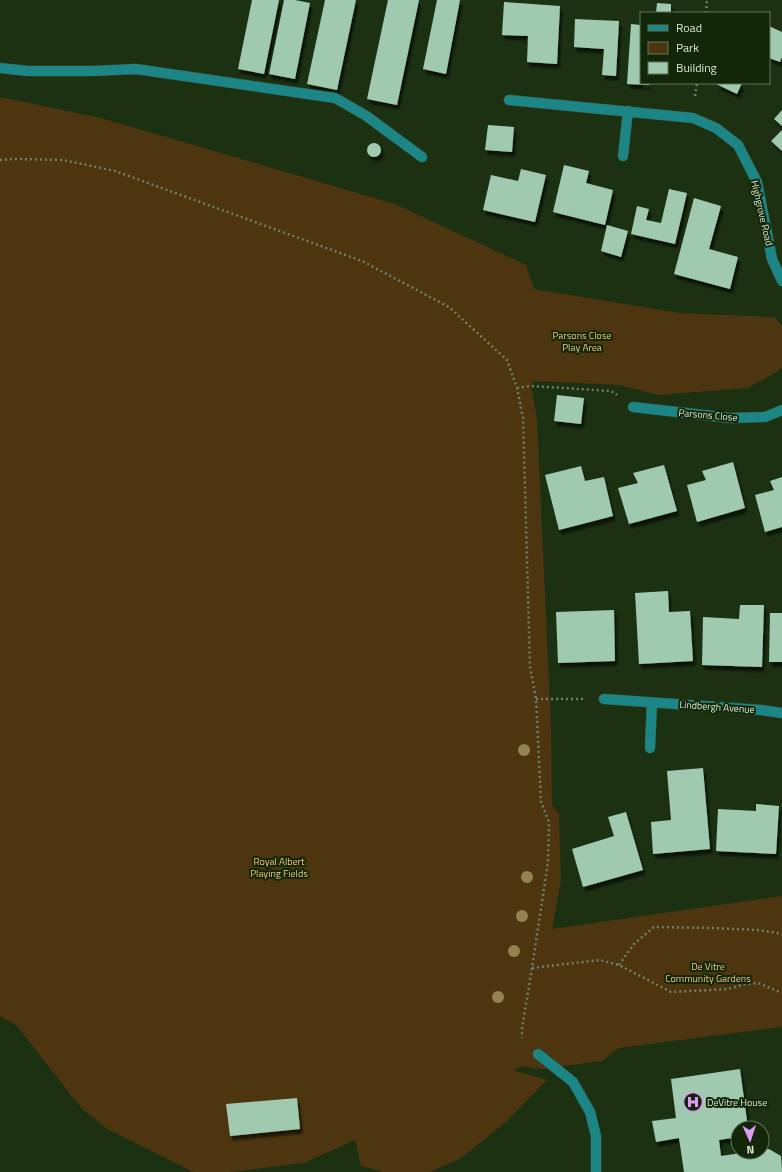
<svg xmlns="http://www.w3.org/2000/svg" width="782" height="1172" font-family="'Titillium Web',sans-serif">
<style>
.green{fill:#4c350f}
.building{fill:#a0caaf;filter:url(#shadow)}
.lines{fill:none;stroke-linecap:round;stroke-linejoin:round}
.minor-casing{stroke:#3a4e31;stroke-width:11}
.path{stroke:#6f8167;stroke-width:2.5;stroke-dasharray:2 3;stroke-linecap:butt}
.minor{stroke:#1c8586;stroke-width:10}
.tree{fill:#938350}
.labels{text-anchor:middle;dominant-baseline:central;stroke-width:4;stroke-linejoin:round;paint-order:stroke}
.street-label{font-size:10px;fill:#d9e7d3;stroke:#122708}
.park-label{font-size:10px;fill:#f4c682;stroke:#122708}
.poi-label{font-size:10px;fill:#d9e7d3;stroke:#122708;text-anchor:start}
</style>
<defs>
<filter id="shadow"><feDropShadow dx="2.5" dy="4.5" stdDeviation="1" flood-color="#0009"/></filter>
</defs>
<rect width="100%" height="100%" fill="#1c3112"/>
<path class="green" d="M 0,97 L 101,118 L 395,204 L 526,265 L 534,289 L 679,313 L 774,317 L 782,326 L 782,367 L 778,371 L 748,388 L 658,395 L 620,385 L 534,381 L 531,386 L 537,419 L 551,725 L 552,805 L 559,814 L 561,881 L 552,929 L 782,896 L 782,1027 L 619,1048 L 602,1061 L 541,1069 L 522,1066 L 513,1070 L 547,1080 L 506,1122 L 461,1158 L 430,1172 L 384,1172 L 361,1166 L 355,1140 L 304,1163 L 230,1172 L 193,1172 L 109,1130 L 81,1108 L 17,1026 L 0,1016 Z"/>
<path class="building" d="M 252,0 L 279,0 L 264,74 L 238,69 Z
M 284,0 L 295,0 L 310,3 L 295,79 L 269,74 Z
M 325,0 L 356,0 L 337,90 L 307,84 Z
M 388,0 L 419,0 L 397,105 L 367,99 Z
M 437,0 L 460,0 L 446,74 L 423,69 Z
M 504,2 L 560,6 L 557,64 L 527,62 L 528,36 L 502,35 Z
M 657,3 L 671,4 L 671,13 L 656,13 Z
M 575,19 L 619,21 L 616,76 L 602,75 L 604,49 L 574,47 Z
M 631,24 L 641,25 L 641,83 L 650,83 L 649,85 L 627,84 Z
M 769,26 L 782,32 L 782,57 L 780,62 L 769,58 Z
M 714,83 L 742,83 L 737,94 Z
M 782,110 L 782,126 L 774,119 Z
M 488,125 L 514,127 L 512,152 L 485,150 Z
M 782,130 L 782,151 L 771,141 Z
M367 150a7 7 0 1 1 14 0a7 7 0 1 1-14 0Z
M 564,165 L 589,171 L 586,183 L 613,190 L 605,225 L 553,212 Z
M 521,169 L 546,175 L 535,222 L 483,210 L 491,175 L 518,181 Z
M 669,189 L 687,193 L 675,244 L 631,234 L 637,206 L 649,209 L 646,220 L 661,223 Z
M 694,198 L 721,206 L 709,249 L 738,257 L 730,289 L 674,274 Z
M 607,225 L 628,231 L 621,257 L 601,251 Z
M 557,395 L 584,398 L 581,424 L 554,421 Z
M 733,462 L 745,508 L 697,522 L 687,485 L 706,480 L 702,471 Z
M 664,465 L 677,511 L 629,524 L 618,488 L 638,483 L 633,473 Z
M 581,466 L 585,481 L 604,477 L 613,516 L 559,530 L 545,475 Z
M 782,477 L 782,527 L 765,532 L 755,495 L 774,490 L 770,481 Z
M 668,591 L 669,612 L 690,611 L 693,661 L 639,664 L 635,593 Z
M 740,605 L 764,605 L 762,667 L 702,665 L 703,617 L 739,619 Z
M 614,610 L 615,661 L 558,663 L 556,612 Z
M 770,613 L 782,613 L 782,662 L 769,662 Z
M 703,768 L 710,849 L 653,854 L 651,822 L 671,820 L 667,771 Z
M 756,804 L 779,806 L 776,854 L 716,851 L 718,809 L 756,811 Z
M 626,812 L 643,870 L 583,887 L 572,849 L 614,836 L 608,817 Z
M 740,1069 L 748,1128 L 738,1128 L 738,1137 L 719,1140 L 721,1156 L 748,1152 L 762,1152 L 762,1150 L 769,1149 L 781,1156 L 782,1172 L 684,1172 L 679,1138 L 656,1142 L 652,1121 L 676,1118 L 671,1079 Z
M 297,1098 L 300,1129 L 230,1136 L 226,1104 Z"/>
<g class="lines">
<defs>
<path id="minor" d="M 0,68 L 28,71 L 93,71 L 136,69 L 335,98 L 365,115 L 422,157
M 509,100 L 693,118 L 716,128 L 738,145 L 757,182 L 772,259 L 782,281
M 623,156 L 628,111
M 633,407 L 730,418 L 765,417 L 782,410
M 604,699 L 761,710 L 782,713
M 650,748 L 652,703
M 538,1054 L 573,1082 L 590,1112 L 596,1136 L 596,1172"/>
</defs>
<use href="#minor" class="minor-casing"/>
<path class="path" d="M 706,13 L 707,0
M 695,96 L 697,83
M 0,160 L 16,159 L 63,160 L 115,171 L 362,261 L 449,307 L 507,360 L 517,388 L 523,418 L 530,667 L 536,699 L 541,802 L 549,822 L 548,862 L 532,968 L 522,1028 L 522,1038
M 517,388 L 531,386 L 611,391 L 617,395
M 536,699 L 584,699
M 619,965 L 634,944 L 654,927 L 713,928 L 759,930 L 782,934
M 532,968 L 600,960 L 619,965 L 671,992 L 728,989 L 745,984 L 758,983 L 782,993"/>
<use href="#minor" class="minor"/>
</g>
<g class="tree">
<circle cx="524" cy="750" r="6"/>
<circle cx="527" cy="877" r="6"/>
<circle cx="522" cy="916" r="6"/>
<circle cx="514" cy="951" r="6"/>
<circle cx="498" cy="997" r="6"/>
</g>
<defs>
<symbol id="hospital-ring" viewBox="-11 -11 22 22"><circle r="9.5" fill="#122708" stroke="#dc99f5" stroke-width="1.5"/><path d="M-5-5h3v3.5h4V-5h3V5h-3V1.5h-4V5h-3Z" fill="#dc99f5"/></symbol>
</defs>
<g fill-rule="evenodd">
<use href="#hospital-ring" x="682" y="1091" width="22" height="22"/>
</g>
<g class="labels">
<g class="street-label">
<text transform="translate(762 213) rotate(77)">Highgrove Road</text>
<text transform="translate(708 415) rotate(5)">Parsons Close</text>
<text transform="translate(717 707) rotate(4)">Lindbergh Avenue</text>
</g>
<g class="park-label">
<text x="582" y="335">Parsons Close<tspan x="582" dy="12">Play Area</tspan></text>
<text x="279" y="861">Royal Albert<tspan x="279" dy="12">Playing Fields</tspan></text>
<text x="708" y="966">De Vitre<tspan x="708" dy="12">Community Gardens</tspan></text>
</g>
<g class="poi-label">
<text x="707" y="1102">DeVitre House</text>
</g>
</g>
<rect x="640" y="12" width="130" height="72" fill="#122708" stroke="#627459"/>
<rect x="648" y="25" width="20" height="6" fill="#1c8586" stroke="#627459"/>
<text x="676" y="32" font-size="12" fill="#d9e7d3">Road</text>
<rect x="648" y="42" width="20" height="12" fill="#4c350f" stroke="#627459"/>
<text x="676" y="52" font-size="12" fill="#d9e7d3">Park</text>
<rect x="648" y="62" width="20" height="12" fill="#a0caaf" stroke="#627459"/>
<text x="676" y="72" font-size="12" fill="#d9e7d3">Building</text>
<g transform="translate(750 1140) rotate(177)"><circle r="19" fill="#122708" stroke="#627459"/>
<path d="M0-3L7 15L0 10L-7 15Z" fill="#dc99f5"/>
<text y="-6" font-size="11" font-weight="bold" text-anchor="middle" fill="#d9e7d3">N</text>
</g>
</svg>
